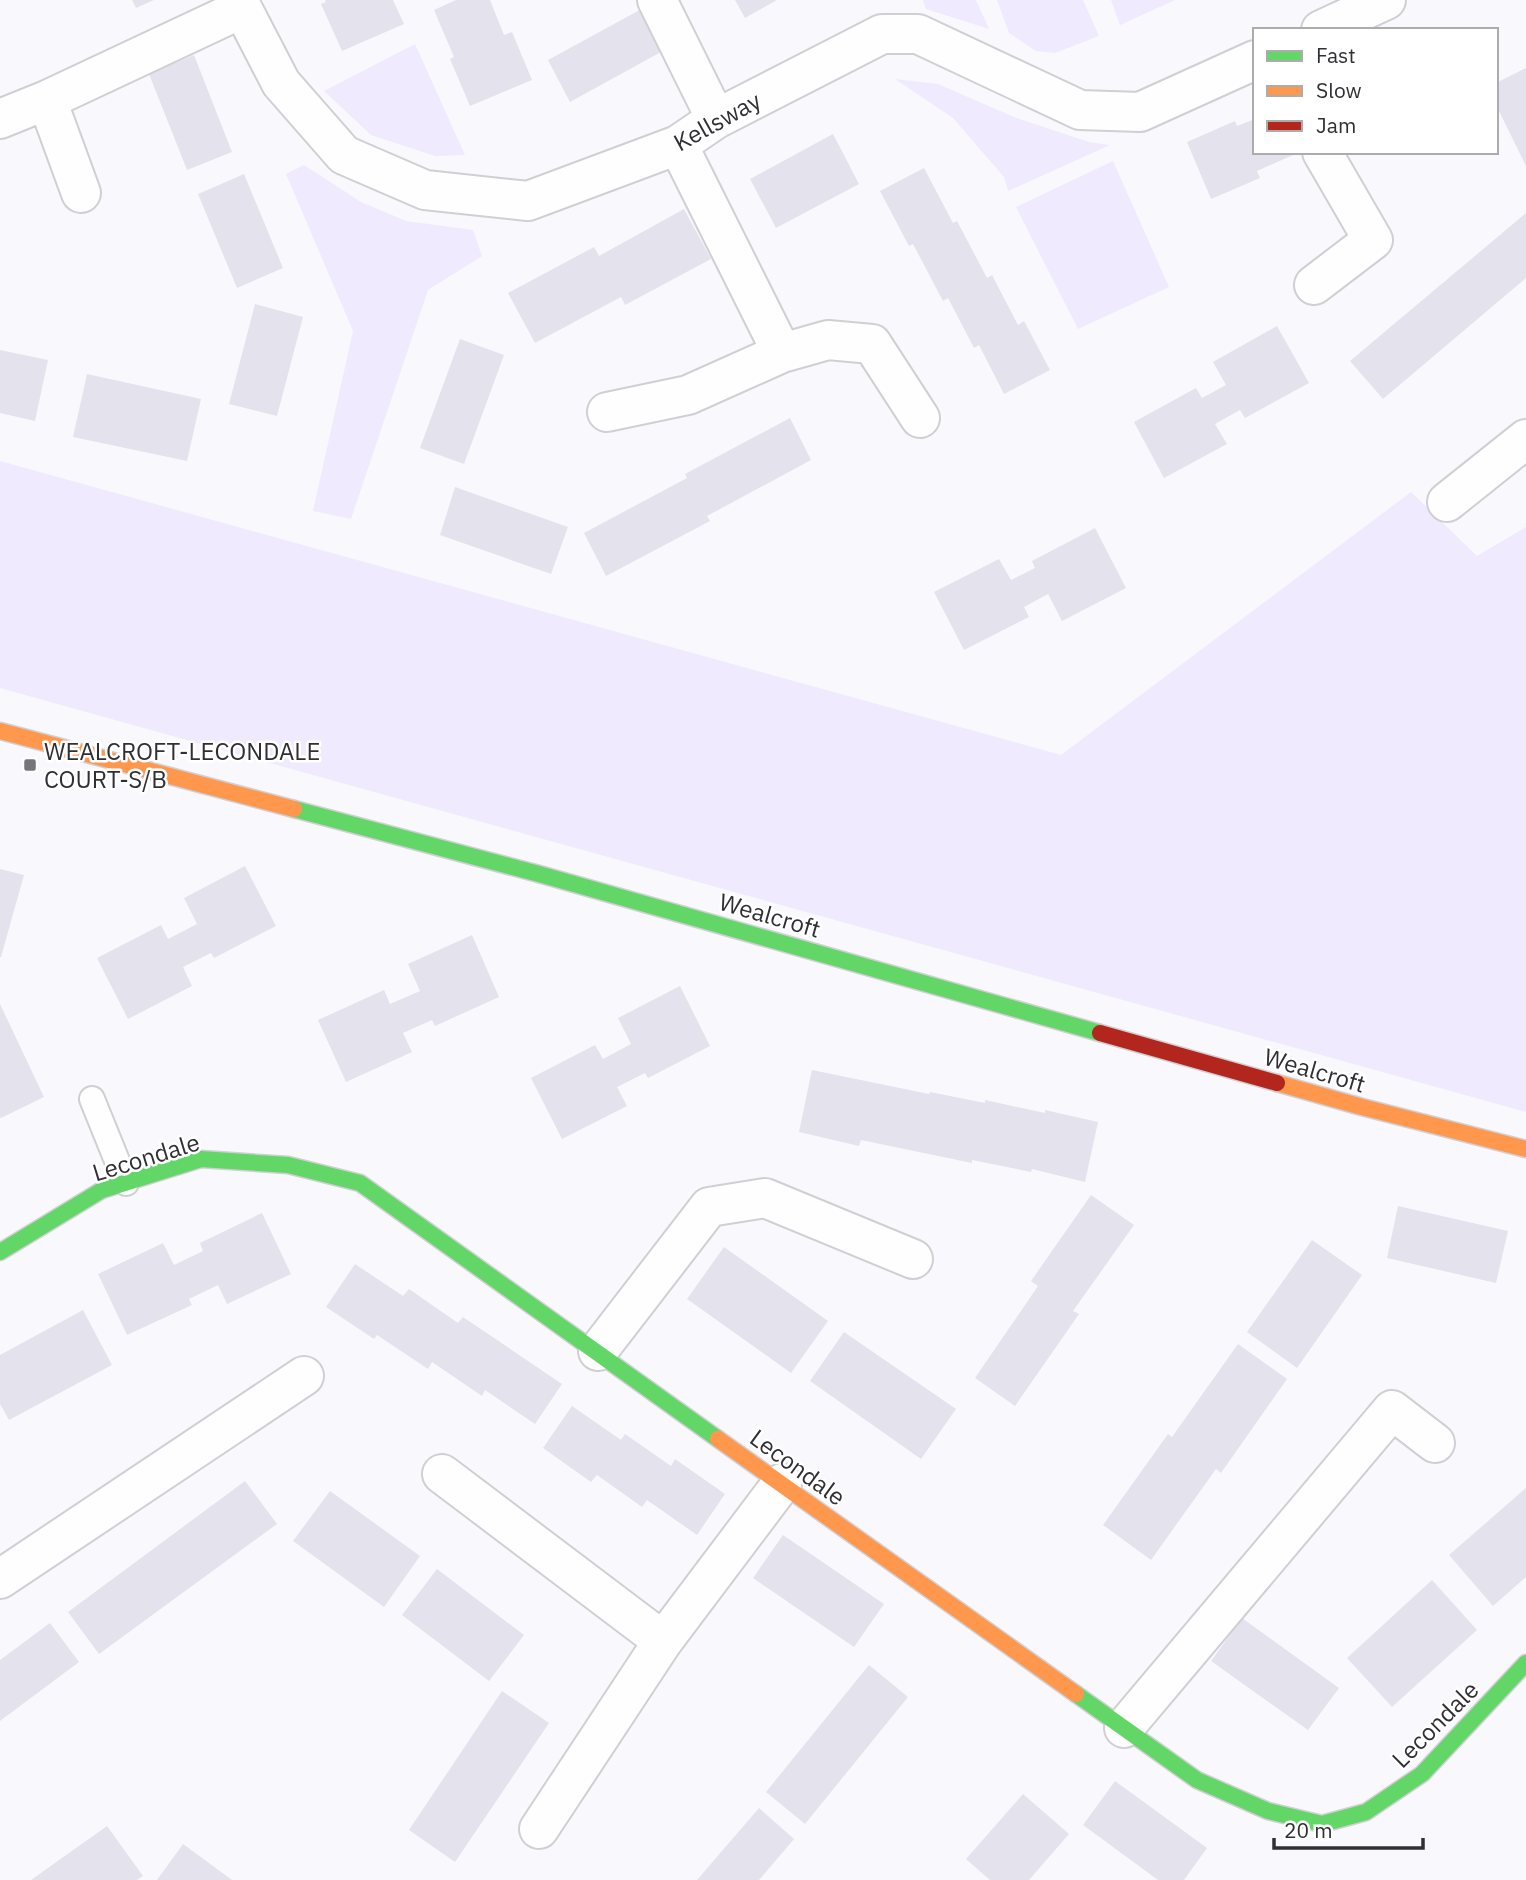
<svg xmlns="http://www.w3.org/2000/svg" width="1526" height="1880" font-family="'IBM Plex Sans',sans-serif">
<style>
.green{fill:#efeafe}
.building{fill:#e4e2ed}
.lines{fill:none;stroke-linecap:round;stroke-linejoin:round}
.lane-casing{stroke:#d0cfd3;stroke-width:28}
.street-casing{stroke:#d0cfd3;stroke-width:42}
.fast-casing{stroke:#d0cfd3;stroke-width:19}
.slow-casing{stroke:#d0cfd3;stroke-width:19}
.jam-casing{stroke:#d0cfd3;stroke-width:19}
.lane{stroke:#fefeff;stroke-width:24}
.street{stroke:#fefeff;stroke-width:38}
.fast{stroke:#63d668;stroke-width:16}
.slow{stroke:#ff974d;stroke-width:16}
.jam{stroke:#b3261e;stroke-width:16}
.poi-dot{fill:#76757a;stroke:#fff;stroke-width:2.5}
.labels{text-anchor:middle;dominant-baseline:central;stroke-width:5;stroke-linejoin:round;paint-order:stroke}
.street-label{font-size:24px;fill:#302f33;stroke:#fff}
.poi-label{font-size:24px;fill:#302f33;stroke:#fff;text-anchor:start}
</style>
<rect width="100%" height="100%" fill="#f9f8fd"/>
<path class="green" d="M 923,0 L 976,0 L 989,29 L 926,9 Z
M 997,0 L 1083,0 L 1099,36 L 1055,53 L 1036,51 L 1009,33 Z
M 1111,0 L 1175,0 L 1120,25 Z
M 415,44 L 465,155 L 435,156 L 371,135 L 324,91 Z
M 895,79 L 938,84 L 1014,117 L 1089,142 L 1110,145 L 1008,191 L 1004,177 L 953,118 Z
M 1113,161 L 1169,287 L 1078,329 L 1016,207 Z
M 304,165 L 361,202 L 406,221 L 473,230 L 482,256 L 428,290 L 351,519 L 313,511 L 353,331 L 286,174 Z
M 0,461 L 1061,755 L 1411,492 L 1477,556 L 1526,527 L 1526,1112 L 0,688 Z"/>
<path class="building" d="M 132,0 L 154,0 L 136,8 Z
M 325,0 L 393,0 L 404,24 L 342,51 L 321,4 L 326,2 Z
M 456,0 L 490,0 L 504,35 L 512,32 L 532,80 L 470,106 L 450,59 L 454,57 L 434,10 Z
M 735,0 L 777,0 L 745,18 Z
M 647,6 L 670,47 L 570,102 L 548,60 Z
M 194,55 L 232,152 L 187,170 L 149,74 Z
M 1526,68 L 1526,166 L 1496,105 L 1496,83 Z
M 1255,119 L 1255,152 L 1300,152 L 1257,171 L 1260,178 L 1211,199 L 1187,142 L 1235,121 L 1237,126 Z
M 833,134 L 859,184 L 776,228 L 750,179 Z
M 924,168 L 953,223 L 957,221 L 987,278 L 992,275 L 1018,325 L 1024,321 L 1050,370 L 1004,394 L 979,345 L 974,348 L 948,298 L 943,301 L 913,244 L 909,246 L 880,191 Z
M 244,174 L 283,268 L 237,288 L 198,194 Z
M 684,209 L 711,259 L 625,305 L 621,297 L 535,343 L 508,293 L 594,247 L 599,256 Z
M 1526,213 L 1526,278 L 1383,399 L 1350,361 Z
M 255,304 L 303,317 L 277,416 L 229,404 Z
M 1277,326 L 1309,383 L 1245,418 L 1240,410 L 1215,424 L 1227,444 L 1164,478 L 1134,422 L 1196,388 L 1202,398 L 1226,385 L 1213,362 Z
M 460,339 L 504,355 L 464,464 L 420,448 Z
M 0,350 L 48,360 L 35,421 L 0,413 Z
M 87,374 L 201,399 L 187,461 L 73,437 Z
M 790,418 L 811,460 L 707,516 L 710,521 L 606,576 L 584,533 L 687,478 L 685,474 Z
M 455,487 L 568,527 L 551,574 L 440,535 Z
M 1095,528 L 1126,588 L 1062,621 L 1048,594 L 1024,607 L 1029,617 L 964,650 L 934,592 L 999,559 L 1011,580 L 1035,568 L 1032,561 Z
M 245,866 L 276,926 L 214,958 L 211,953 L 183,967 L 192,986 L 128,1019 L 97,958 L 161,925 L 168,939 L 197,924 L 184,898 Z
M 0,869 L 24,875 L 1,957 L 0,957 Z
M 472,935 L 499,997 L 435,1026 L 432,1020 L 403,1033 L 412,1052 L 346,1082 L 318,1020 L 384,990 L 390,1004 L 420,991 L 408,964 Z
M 680,986 L 710,1046 L 648,1078 L 645,1073 L 617,1087 L 627,1106 L 562,1139 L 531,1078 L 595,1045 L 603,1059 L 631,1044 L 618,1018 Z
M 0,1004 L 44,1097 L 1,1118 L 0,1117 Z
M 812,1070 L 929,1094 L 930,1092 L 985,1103 L 985,1100 L 1045,1113 L 1045,1110 L 1098,1122 L 1085,1182 L 1032,1169 L 1031,1172 L 972,1160 L 972,1163 L 861,1140 L 859,1146 L 799,1132 Z
M 1091,1195 L 1134,1225 L 1073,1311 L 1079,1314 L 1015,1406 L 975,1378 L 1038,1286 L 1031,1281 Z
M 1398,1206 L 1508,1231 L 1496,1283 L 1387,1258 Z
M 262,1213 L 291,1274 L 227,1304 L 218,1285 L 189,1299 L 192,1305 L 127,1335 L 98,1274 L 163,1243 L 174,1265 L 203,1251 L 200,1243 Z
M 1312,1240 L 1362,1275 L 1297,1368 L 1247,1332 Z
M 724,1247 L 828,1321 L 791,1373 L 687,1299 Z
M 355,1264 L 403,1296 L 409,1289 L 458,1323 L 463,1317 L 562,1384 L 535,1424 L 485,1390 L 482,1396 L 432,1362 L 428,1369 L 377,1335 L 374,1339 L 326,1307 Z
M 83,1310 L 112,1365 L 9,1420 L 0,1404 L 0,1355 Z
M 844,1332 L 956,1409 L 921,1459 L 810,1381 Z
M 1238,1344 L 1287,1379 L 1221,1473 L 1216,1469 L 1151,1560 L 1103,1525 L 1168,1434 L 1172,1437 Z
M 572,1406 L 621,1440 L 625,1434 L 671,1466 L 675,1459 L 725,1494 L 697,1535 L 647,1500 L 642,1507 L 597,1475 L 591,1482 L 543,1448 Z
M 245,1481 L 277,1524 L 99,1654 L 68,1612 Z
M 1526,1488 L 1526,1577 L 1493,1606 L 1449,1555 Z
M 330,1491 L 420,1556 L 384,1607 L 293,1541 Z
M 783,1535 L 884,1604 L 854,1647 L 753,1578 Z
M 437,1569 L 524,1635 L 489,1681 L 402,1615 Z
M 1432,1580 L 1477,1630 L 1392,1707 L 1347,1658 Z
M 1242,1618 L 1339,1688 L 1308,1730 L 1211,1661 Z
M 50,1623 L 79,1662 L 0,1721 L 0,1660 Z
M 869,1665 L 908,1697 L 805,1824 L 766,1792 Z
M 502,1691 L 549,1723 L 455,1862 L 409,1830 Z
M 1115,1781 L 1207,1848 L 1184,1880 L 1158,1880 L 1083,1825 Z
M 1023,1794 L 1069,1834 L 1029,1880 L 990,1880 L 966,1859 Z
M 759,1808 L 794,1839 L 759,1880 L 697,1880 Z
M 107,1826 L 143,1876 L 137,1880 L 31,1880 Z
M 183,1844 L 232,1880 L 157,1880 Z"/>
<g class="lines">
<defs>
<path id="lane" d="M 92,1099 L 126,1183"/>
<path id="street" d="M 238,0 L 281,83 L 344,155 L 425,190 L 528,201 L 678,145 L 716,119 L 882,34 L 918,34 L 1080,110 L 1140,112 L 1255,60
M 657,0 L 716,119
M 1321,30 L 1386,0
M 47,100 L 81,193
M 0,119 L 47,100 L 241,9
M 678,145 L 782,353
M 1314,285 L 1373,240 L 1322,152
M 607,412 L 688,395 L 782,353 L 828,340 L 872,344 L 920,418
M 1447,502 L 1526,439
M 598,1351 L 709,1207 L 765,1198 L 913,1259
M 442,1474 L 663,1641
M 0,1579 L 304,1376
M 1124,1728 L 1392,1410 L 1435,1443
M 539,1829 L 663,1641 L 782,1483"/>
<path id="fast" d="M 294,809 L 539,874 L 1100,1033
M 0,1252 L 102,1190 L 201,1159 L 288,1165 L 360,1183 L 718,1439
M 1076,1694 L 1197,1780 L 1268,1811 L 1322,1824 L 1366,1812 L 1422,1774 L 1526,1663"/>
<path id="slow" d="M 0,731 L 294,809
M 1277,1083 L 1362,1107 L 1526,1149
M 718,1439 L 1076,1694"/>
<path id="jam" d="M 1100,1033 L 1277,1083"/>
</defs>
<use href="#lane" class="lane-casing"/>
<use href="#street" class="street-casing"/>
<use href="#fast" class="fast-casing"/>
<use href="#slow" class="slow-casing"/>
<use href="#jam" class="jam-casing"/>
<use href="#lane" class="lane"/>
<use href="#street" class="street"/>
<use href="#fast" class="fast"/>
<use href="#slow" class="slow"/>
<use href="#jam" class="jam"/>
</g>
<rect class="poi-dot" x="23" y="758" width="14" height="14" rx="3.5"/>
<g class="labels">
<g class="street-label">
<text transform="translate(717 121) rotate(-29)">Kellsway</text>
<text transform="translate(770 915) rotate(16)">Wealcroft</text>
<text transform="translate(1315 1070) rotate(16)">Wealcroft</text>
<text transform="translate(146 1157) rotate(-17)">Lecondale</text>
<text transform="translate(798 1467) rotate(36)">Lecondale</text>
<text transform="translate(1435 1724) rotate(-45)">Lecondale</text>
</g>
<g class="poi-label">
<text x="44" y="751">WEALCROFT-LECONDALE<tspan x="44" dy="28">COURT-S/B</tspan></text>
</g>
</g>
<rect x="1253" y="28" width="245" height="126" fill="#ffffff" stroke="#acacad" stroke-width="2"/>
<rect x="1267" y="51" width="35" height="10" fill="#63d668" stroke="#acacad" stroke-width="2"/>
<text x="1316" y="63" font-size="21" fill="#302f33">Fast</text>
<rect x="1267" y="86" width="35" height="10" fill="#ff974d" stroke="#acacad" stroke-width="2"/>
<text x="1316" y="98" font-size="21" fill="#302f33">Slow</text>
<rect x="1267" y="121" width="35" height="10" fill="#b3261e" stroke="#acacad" stroke-width="2"/>
<text x="1316" y="133" font-size="21" fill="#302f33">Jam</text>
<path d="M1274 1838v10h149v-10" fill="none" stroke="#302f33" stroke-width="3.5"/>
<text x="1284" y="1838" font-size="21" fill="#302f33" stroke="#ffffff" stroke-width="5" paint-order="stroke">20 m</text>
</svg>
